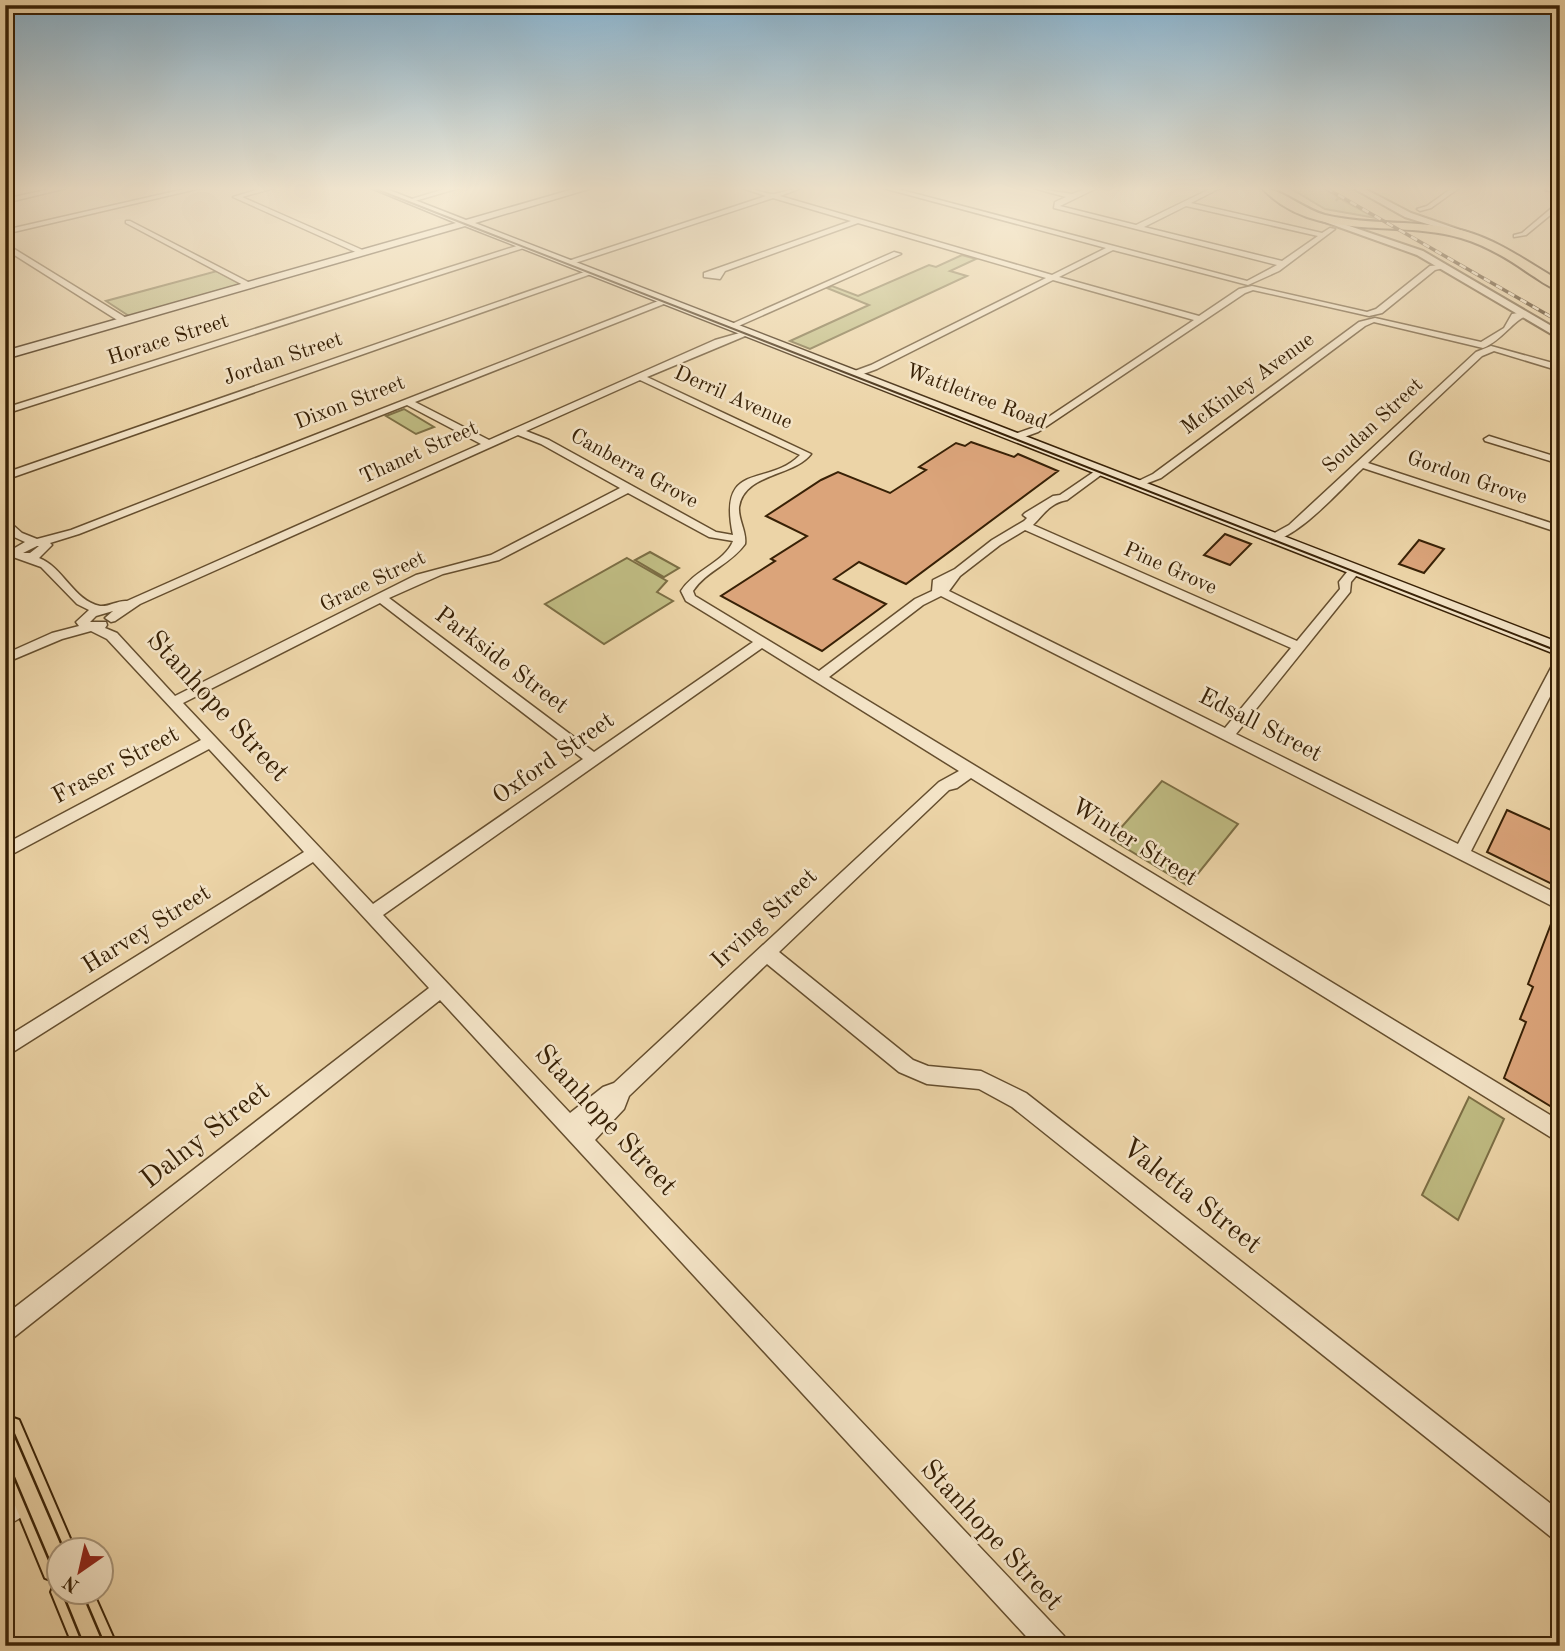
<svg xmlns="http://www.w3.org/2000/svg" width="1565" height="1651" font-family="'Old Standard TT',serif">
<style>
.green{fill:#bfbb82;stroke:#7c6e44;stroke-width:2}
.building{fill:#dba47a;stroke:#382106;stroke-width:2}
.lines{fill:none;stroke-linecap:round;stroke-linejoin:round}
.minor-casing{stroke:#654e2e;stroke-width:3}
.tertiary-casing{stroke:#654e2e;stroke-width:4}
.secondary-casing{stroke:#382106;stroke-width:3}
.primary-casing{stroke:#382106;stroke-width:4}
.trunk-casing{stroke:#382106;stroke-width:4}
.minor{fill:#f3e3c6;fill-rule:evenodd}
.tertiary{fill:#f3e3c6;fill-rule:evenodd}
.secondary{fill:#f3e3c6;fill-rule:evenodd}
.primary{fill:#ecd4a7;fill-rule:evenodd}
.trunk{fill:#ecd4a7;fill-rule:evenodd}
.tram-far1{stroke:#382106;stroke-width:2}
.tram{stroke:#382106;stroke-width:2.5}
.rail-casing{stroke:#382106;stroke-width:3.5}
.rail{stroke:#f3e3c6;stroke-width:2.5;stroke-dasharray:7;stroke-linecap:butt}
.labels{text-anchor:middle;dominant-baseline:central;stroke-width:5;stroke-linejoin:round;paint-order:stroke}
.far-street-label{font-size:21px;fill:#382106;stroke:#f3e3c6}
.street-label{font-size:24px;fill:#382106;stroke:#f3e3c6}
.near-street-label{font-size:28px;fill:#382106;stroke:#f3e3c6}
</style>
<rect width="100%" height="100%" fill="#ecd4a7"/>
<filter id="stains"><feTurbulence type="fractalNoise" baseFrequency=".00286" numOctaves="4"/><feColorMatrix values="0 0 0 0 .2 0 0 0 0 .09 0 0 0 0 .02 0 0 0 .5 -.17"/></filter>
<radialGradient id="worn" r=".72"><stop offset=".6" stop-color="#630" stop-opacity="0"/><stop offset="1" stop-color="#630" stop-opacity=".3"/></radialGradient>
<path class="green" d="M 1290,188 L 1323,188 L 1338,197 L 1336,201 L 1339,198 L 1376,218 L 1325,209 Z
M 962,255 L 976,259 L 950,271 L 967,276 L 810,349 L 790,341 L 869,305 L 827,288 L 832,286 L 858,296 L 929,265 L 936,267 Z
M 217,271 L 241,284 L 129,316 L 106,301 Z
M 404,409 L 434,427 L 416,434 L 386,416 Z
M 650,552 L 679,568 L 664,577 L 635,560 Z
M 627,558 L 667,581 L 657,592 L 673,601 L 604,644 L 545,604 Z
M 1162,781 L 1238,824 L 1188,886 L 1111,839 Z
M 1469,1097 L 1504,1119 L 1458,1220 L 1422,1195 Z"/>
<path class="building" d="M 971,442 L 1014,457 L 1018,454 L 1058,471 L 906,584 L 859,562 L 834,579 L 886,604 L 822,651 L 721,596 L 775,561 L 771,559 L 807,536 L 766,516 L 821,480 L 838,472 L 890,493 L 926,470 L 919,467 L 956,443 L 965,446 Z
M 1225,534 L 1251,544 L 1230,565 L 1204,555 Z
M 1419,540 L 1444,549 L 1424,573 L 1399,564 Z
M 1507,810 L 1560,834 L 1560,888 L 1487,852 Z
M 1556,911 L 1560,912 L 1560,1112 L 1504,1078 L 1526,1022 L 1520,1019 L 1533,987 L 1528,984 Z"/>
<g class="lines">
<defs>
<path id="minor" d="M 54,188 L 67,188 L 5,203 L 5,199 Z
M 189,188 L 201,188 L 5,234 L 5,230 Z
M 263,188 L 274,188 L 242,197 L 367,252 L 360,254 L 233,197 Z
M 448,188 L 459,188 L 408,203 L 405,201 Z
M 742,188 C 753,188 761,193 772,194 C 781,194 791,188 801,188 L 780,196 L 1052,275 L 1106,248 L 883,188 L 894,188 L 1247,281 L 1277,265 L 1054,208 L 1055,202 L 1066,197 L 1033,188 L 1072,194 L 1088,188 L 1097,188 L 1060,206 L 1136,225 L 1212,188 L 1220,188 L 1191,203 L 1322,233 L 1330,228 L 1335,229 L 1279,271 L 1248,285 L 1113,250 L 1059,277 L 1199,316 L 1239,289 L 1252,286 L 1367,312 L 1376,309 L 1430,266 L 1443,265 L 1447,267 L 1435,270 L 1382,313 L 1369,316 L 1253,290 L 1245,293 L 1038,432 L 1016,440 L 1011,437 L 1012,435 L 1032,428 L 1194,320 L 1053,280 L 877,369 L 855,377 L 850,374 L 852,372 L 871,365 L 1046,278 L 858,223 L 725,271 L 720,279 L 704,277 L 704,273 L 851,221 L 773,198 L 572,264 L 565,262 L 766,196 ZM 1186,206 L 1318,236 L 1282,261 L 1144,227 Z
M 1452,188 L 1459,188 L 1431,208 L 1420,211 L 1417,209 L 1427,206 Z
M 1560,201 L 1560,207 L 1526,235 L 1514,237 L 1514,235 L 1522,233 Z
M 126,221 L 130,221 L 254,285 L 247,287 L 126,223 Z
M 523,244 L 530,246 L 5,414 L 5,408 Z
M 11,247 L 128,319 L 129,321 L 122,323 L 8,251 Z
M 894,252 L 901,254 L 734,328 L 727,326 Z
M 590,270 L 597,272 L 5,480 L 5,473 Z
M 666,298 L 669,302 L 415,402 L 489,440 L 715,340 L 750,330 L 750,334 L 647,377 L 811,454 C 793,477 744,473 739,507 C 738,520 747,532 745,544 C 731,564 706,571 693,591 L 695,596 L 819,671 L 915,599 L 932,591 L 933,580 L 955,569 L 992,540 L 1024,521 L 1027,518 L 1023,515 L 1025,513 L 1053,496 L 1060,495 L 1101,467 L 1105,468 L 1105,472 L 1067,500 C 1050,503 1044,514 1033,525 L 1297,641 L 1340,589 L 1339,582 L 1351,567 L 1359,567 L 1361,570 L 1351,582 L 1350,592 L 1236,734 L 1458,844 L 1553,664 L 1560,660 L 1560,677 L 1471,851 L 1560,895 L 1560,910 L 941,596 L 923,605 L 829,677 L 1560,1121 L 1560,1143 L 971,778 L 957,788 L 949,790 L 779,952 L 913,1060 L 928,1066 L 981,1071 L 1026,1093 L 1560,1511 L 1560,1541 L 1551,1537 L 1012,1107 L 979,1089 L 927,1084 L 899,1072 L 767,964 L 629,1096 L 624,1109 L 595,1140 L 1064,1636 L 1068,1646 L 1035,1646 L 440,1000 L 13,1338 L 5,1342 L 5,1315 L 429,988 L 313,862 L 5,1057 L 5,1038 L 304,852 L 209,749 L 5,858 L 5,844 L 201,740 L 107,639 L 91,631 L 62,639 L 5,663 L 5,654 L 52,633 L 79,626 L 76,622 L 89,610 L 77,604 L 41,567 L 13,557 L 13,549 L 25,542 L 14,537 L 5,528 L 5,518 L 22,533 L 37,539 L 71,530 ZM 640,380 L 800,455 C 768,488 717,459 733,535 L 716,532 L 549,440 L 526,431 ZM 407,405 L 481,444 L 127,601 C 118,600 109,607 100,606 C 74,601 63,567 39,558 L 52,545 L 50,543 L 79,534 ZM 518,435 L 541,444 L 620,488 L 491,555 L 416,575 L 175,696 L 117,633 L 105,628 L 107,625 L 106,622 L 90,622 L 96,616 L 113,611 L 105,618 L 111,622 L 115,621 L 140,604 ZM 628,493 L 709,537 L 733,541 C 725,562 694,570 681,591 L 686,601 L 753,642 L 594,752 L 389,598 L 443,574 L 499,560 ZM 1025,530 L 1291,648 L 1225,728 L 949,591 L 960,576 L 1000,545 ZM 37,546 L 39,546 L 30,553 L 23,553 ZM 380,603 L 583,759 L 373,904 L 183,703 ZM 762,648 L 959,771 L 939,782 L 614,1083 L 603,1087 L 570,1113 L 383,915 Z
M 1524,312 L 1527,316 C 1515,318 1503,340 1483,348 L 1374,322 L 1365,326 L 1161,478 L 1137,487 L 1132,484 L 1153,474 L 1359,322 L 1375,318 L 1481,342 L 1504,328 L 1512,314 Z
M 1491,346 L 1560,365 L 1560,371 L 1494,351 L 1482,356 L 1368,463 L 1560,526 L 1560,533 L 1363,468 C 1345,485 1293,544 1269,540 L 1269,536 L 1289,525 L 1476,352 Z
M 1489,436 L 1560,458 L 1560,464 L 1485,441 L 1484,439 Z
M 30,1479 L 39,1483 L 43,1492 C 37,1507 20,1520 5,1526 L 5,1496 L 21,1483 Z"/>
<path id="tertiary" d="M 1353,188 L 1363,188 L 1411,213 L 1469,233 L 1462,235 L 1405,217 Z
M 1545,188 L 1560,188 L 1560,192 L 1546,190 Z
M 1311,213 L 1423,251 L 1560,331 L 1560,339 L 1417,255 L 1311,217 Z"/>
<path id="secondary" d="M 371,188 L 384,188 L 466,220 L 577,188 L 592,188 L 475,223 L 1560,643 L 1560,656 L 465,226 L 5,359 L 5,351 L 456,223 Z"/>
<path id="primary" d="M 5,1415 L 19,1420 L 75,1550 L 60,1550 L 60,1592 L 93,1592 L 117,1646 L 73,1646 L 51,1592 L 55,1582 L 45,1578 L 5,1481 Z"/>
<path id="trunk" d="M 1262,188 C 1280,188 1303,209 1325,215 C 1371,226 1419,219 1464,231 C 1500,241 1529,263 1560,281 L 1560,291 C 1548,287 1538,279 1527,272 C 1507,258 1485,245 1461,238 C 1396,219 1313,243 1262,188 Z"/>
</defs>
<use href="#minor" class="minor-casing"/>
<use href="#tertiary" class="tertiary-casing"/>
<use href="#secondary" class="secondary-casing"/>
<use href="#primary" class="primary-casing"/>
<use href="#trunk" class="trunk-casing"/>
<use href="#minor" class="minor"/>
<use href="#tertiary" class="tertiary"/>
<use href="#secondary" class="secondary"/>
<use href="#primary" class="primary"/>
<use href="#trunk" class="trunk"/>
<path class="tram-far1" d="M 373,188 L 1560,652"/>
<path class="tram" d="M 5,1413 L 64,1550
M 5,1456 L 60,1586
M 62,1592 L 84,1646
M 82,1592 L 105,1646"/>
<defs>
<path id="rail" d="M 1326,188 L 1560,322"/>
</defs>
<use href="#rail" class="rail-casing"/>
<use href="#rail" class="rail"/>
</g>
<linearGradient id="sky" x2="0" y2="1"><stop stop-color="#89b5d2"/><stop offset="0.45" stop-color="#f6ecd7"/><stop offset="1" stop-color="#f6ecd7" stop-opacity="0"/></linearGradient>
<rect width="1565" height="419" fill="url(#sky)"/>
<g class="labels">
<g class="far-street-label">
<text transform="translate(168 340) rotate(-18)">Horace Street</text>
<text transform="translate(283 359) rotate(-19)">Jordan Street</text>
<text transform="translate(1248 384) rotate(-36)">McKinley Avenue</text>
<text transform="translate(976 397) rotate(21)">Wattletree Road</text>
<text transform="translate(733 398) rotate(24)">Derril Avenue</text>
<text transform="translate(350 403) rotate(-21)">Dixon Street</text>
<text transform="translate(1373 426) rotate(-43)">Soudan Street</text>
<text transform="translate(419 453) rotate(-24)">Thanet Street</text>
<text transform="translate(634 469) rotate(29)">Canberra Grove</text>
<text transform="translate(1467 478) rotate(19)">Gordon Grove</text>
<text transform="translate(1170 569) rotate(24)">Pine Grove</text>
<text transform="translate(373 582) rotate(-26)">Grace Street</text>
</g>
<g class="street-label">
<text transform="translate(501 661) rotate(37)">Parkside Street</text>
<text transform="translate(1260 726) rotate(27)">Edsall Street</text>
<text transform="translate(554 759) rotate(-35)">Oxford Street</text>
<text transform="translate(116 766) rotate(-28)">Fraser Street</text>
<text transform="translate(1134 843) rotate(32)">Winter Street</text>
<text transform="translate(765 919) rotate(-43)">Irving Street</text>
<text transform="translate(147 930) rotate(-32)">Harvey Street</text>
</g>
<g class="near-street-label">
<text transform="translate(217 707) rotate(47)">Stanhope Street</text>
<text transform="translate(605 1121) rotate(47)">Stanhope Street</text>
<text transform="translate(206 1136) rotate(-38)">Dalny Street</text>
<text transform="translate(1191 1197) rotate(38)">Valetta Street</text>
<text transform="translate(991 1536) rotate(47)">Stanhope Street</text>
</g>
</g>
<rect width="1565" height="1651" fill="none" stroke="#ecd4a7" stroke-width="28"/>
<rect x="7" y="7" width="1551" height="1637" fill="none" stroke="#382106" stroke-width="3.5"/>
<rect x="14" y="14" width="1537" height="1623" fill="none" stroke="#382106" stroke-width="2"/>
<g transform="translate(80 1571) rotate(214)"><circle r="33" fill="#f3e3c6" stroke="#a89579" stroke-width="2"/>
<path d="M0-5L12 26L0 18L-12 26Z" fill="#8f2418"/>
<text y="-10" font-size="19" font-weight="bold" text-anchor="middle" fill="#382106">N</text>
</g>
<rect width="100%" height="100%" filter="url(#stains)"/>
<rect width="100%" height="100%" fill="url(#worn)"/>
</svg>
